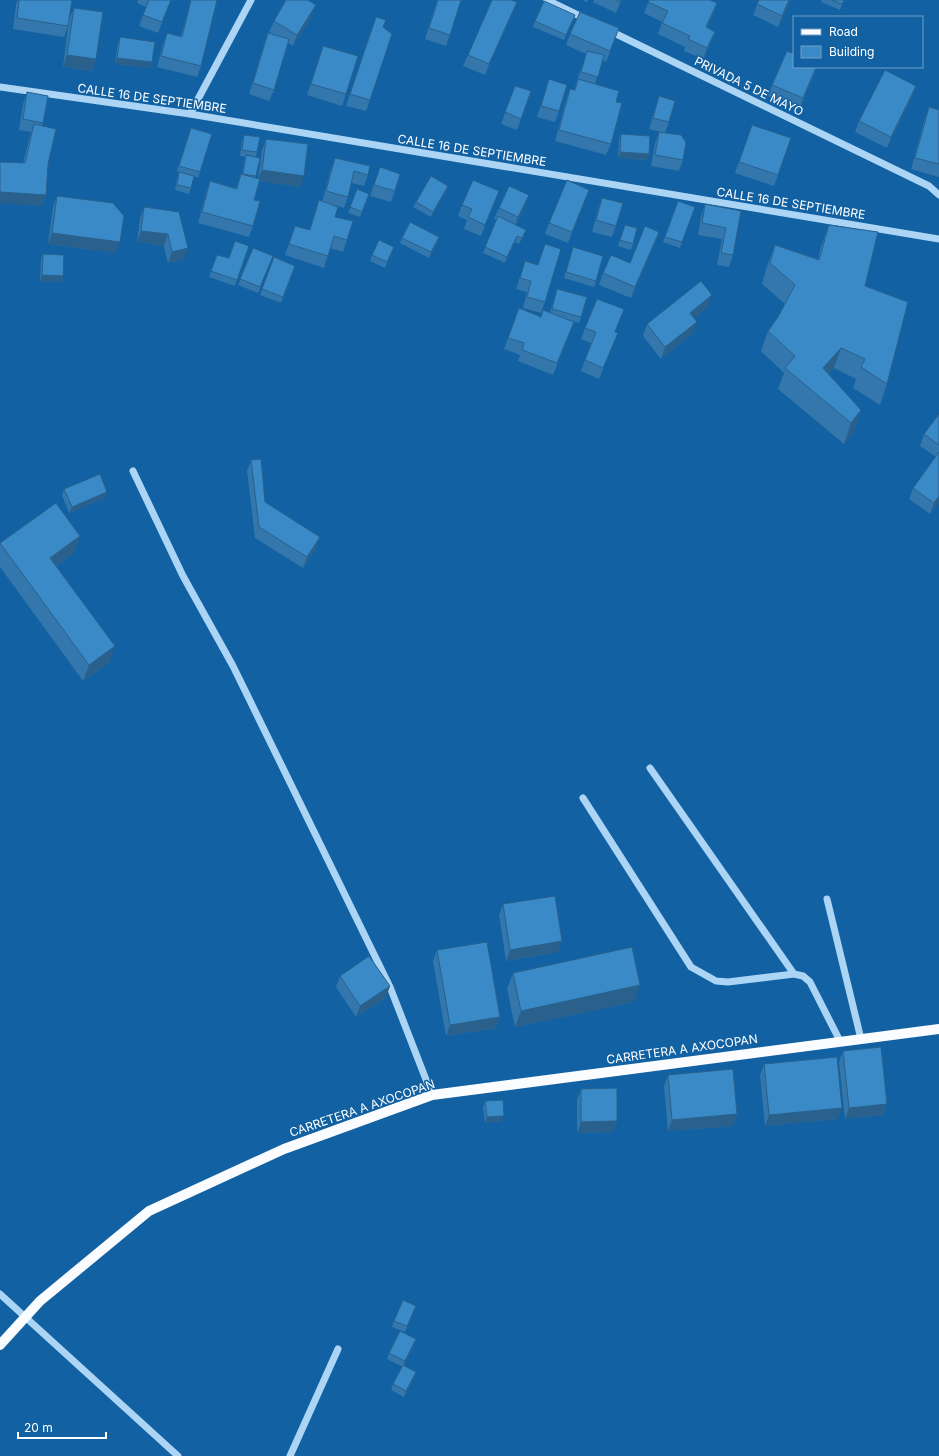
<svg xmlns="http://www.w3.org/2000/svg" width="939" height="1456" font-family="Inter,sans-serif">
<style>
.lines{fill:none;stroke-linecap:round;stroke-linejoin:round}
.minor{stroke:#acd5f5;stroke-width:7}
.major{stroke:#fafcff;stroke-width:10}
.wall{fill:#3377ac}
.shaded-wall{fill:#29618c}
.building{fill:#3b8ac8;stroke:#29618c}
.labels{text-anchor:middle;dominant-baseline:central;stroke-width:3;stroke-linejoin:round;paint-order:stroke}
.street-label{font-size:12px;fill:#fff;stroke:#1261a2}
</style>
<rect width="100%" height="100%" fill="#1261a2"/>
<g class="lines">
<path class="minor" d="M 547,0 L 586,19
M 608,30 L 929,186 L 939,195
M 0,87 L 190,114 L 939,239
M 190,114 L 251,0
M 133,471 L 183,576 L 233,666 L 390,987 L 432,1095
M 650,768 L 794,974
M 583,798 L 691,967 L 716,981 L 728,982 L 794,974 L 803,976 L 810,982 L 840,1041
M 827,899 L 861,1039
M 0,1294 L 178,1456
M 290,1456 L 338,1349"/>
<path class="major" d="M 0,1345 L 40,1301 L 149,1211 L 284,1149 L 432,1095 L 939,1029"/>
</g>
<path class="wall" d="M 18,0 L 72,0 L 68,26 L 64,37 L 13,29 L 16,4 Z
M 138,0 L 171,0 L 158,33 L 139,26 L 146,7 L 137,3 Z
M 191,0 L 217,0 L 201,66 L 197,77 L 157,67 L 163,44 L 167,33 L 181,36 Z
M 437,0 L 461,0 L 446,46 L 425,39 Z
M 582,0 L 588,0 L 587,2 Z
M 594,0 L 622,0 L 616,13 L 593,2 Z
M 649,0 L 717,3 L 713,15 L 707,28 L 711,43 L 703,59 L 684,51 L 685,47 L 658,34 L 662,22 L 644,13 Z
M 759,0 L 791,0 L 778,27 L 753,15 Z
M 822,0 L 844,0 L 840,10 L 821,2 Z
M 74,8 L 96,59 L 92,71 L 63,67 L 69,19 Z
M 512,14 L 485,75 L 463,66 L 468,55 Z
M 312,16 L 293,46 L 288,43 L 274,90 L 269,101 L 249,94 L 264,44 L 268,33 L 272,34 L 269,32 L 274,21 Z
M 376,17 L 383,27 L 370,100 L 366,111 L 346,106 Z
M 573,20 L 564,40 L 533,27 L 535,21 Z
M 570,34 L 615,39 L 606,62 L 602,60 L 595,84 L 616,102 L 611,144 L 606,155 L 555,141 L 566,100 L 570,89 L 574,90 L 586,54 L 566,45 Z
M 120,37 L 152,62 L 150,68 L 115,64 L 118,42 Z
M 323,46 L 346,94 L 342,106 L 307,95 Z
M 817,67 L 799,110 L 768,96 L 772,85 Z
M 549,79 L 559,111 L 555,122 L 537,117 Z
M 515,86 L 531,91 L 517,130 L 501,124 Z
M 27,92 L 43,123 L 42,126 L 48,164 L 46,195 L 42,206 L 23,163 L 31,132 L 19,130 L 23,104 Z
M 659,96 L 669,122 L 665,133 L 683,160 L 679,171 L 651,166 L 655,143 L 659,132 L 661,132 L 649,129 L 655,108 Z
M 912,97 L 887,148 L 855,132 L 859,121 Z
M 929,107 L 939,110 L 939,177 L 911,169 L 925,118 Z
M 189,133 L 200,172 L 198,178 L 194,176 L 191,188 L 189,194 L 175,190 L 177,178 L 179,172 L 185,174 L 177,171 Z
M 621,134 L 649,154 L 647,160 L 618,158 L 619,140 Z
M 244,135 L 257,152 L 256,157 L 256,178 L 258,179 L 262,150 L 266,139 L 304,176 L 300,187 L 259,181 L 254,200 L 253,226 L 249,237 L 198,223 L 206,193 L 210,181 L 236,188 L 241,174 L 242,174 L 244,161 L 246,157 L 240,156 L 242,141 Z
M 748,136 L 778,175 L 774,186 L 735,173 Z
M 335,158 L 368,175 L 364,186 L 351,183 L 348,197 L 344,208 L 334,205 L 335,217 L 347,240 L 343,252 L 330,248 L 324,268 L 285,255 L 295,226 L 309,230 L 319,200 L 322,202 L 331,169 Z
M 380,167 L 395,191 L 391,202 L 370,196 Z
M 448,186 L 446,192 L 431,217 L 413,207 L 416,202 Z
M 357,189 L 369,194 L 360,217 L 348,213 Z
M 57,196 L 116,253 L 48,244 L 53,207 Z
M 602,198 L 616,226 L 612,237 L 592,232 L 598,209 Z
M 585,201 L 568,243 L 545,234 L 549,223 Z
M 678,201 L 695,207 L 680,248 L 663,242 Z
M 495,202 L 481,236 L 464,229 L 467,220 L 458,216 L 462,205 Z
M 705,204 L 741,211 L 733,255 L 729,267 L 717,265 L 722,239 L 698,235 L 701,216 Z
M 525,206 L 516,225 L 526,230 L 519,244 L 515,242 L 505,263 L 483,253 L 497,220 L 494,219 L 499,208 Z
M 144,207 L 179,212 L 184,259 L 168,263 L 164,246 L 137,242 L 140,218 Z
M 625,225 L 633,244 L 631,250 L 618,246 Z
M 829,225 L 865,286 L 887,384 L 880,405 L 853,388 L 856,379 L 834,368 L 829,374 L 861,410 L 854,431 L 844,444 L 778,389 L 784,373 L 761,351 L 768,331 L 778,317 L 785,304 L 762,284 L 767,266 L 775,245 L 818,259 L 821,246 Z
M 659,232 L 655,243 L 631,298 L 599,285 L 603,273 L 630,263 Z
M 439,237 L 437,243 L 429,258 L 400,243 L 402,238 Z
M 545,244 L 545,302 L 541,313 L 523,308 L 527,292 L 516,289 L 525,261 L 538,265 Z
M 249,246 L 235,286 L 209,277 L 217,255 L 229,258 Z
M 573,247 L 596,281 L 594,287 L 564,278 Z
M 253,248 L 273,256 L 258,293 L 238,285 Z
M 392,253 L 385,268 L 370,261 L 372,255 Z
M 43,254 L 63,276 L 61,282 L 40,281 L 41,259 Z
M 274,257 L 295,266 L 281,303 L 260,295 Z
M 557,289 L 581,317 L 579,323 L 568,320 L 574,322 L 553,375 L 518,361 L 520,355 L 504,349 L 519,308 L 541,317 L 550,313 Z
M 708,307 L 694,318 L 693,333 L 661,359 L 643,336 L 647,324 Z
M 585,328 L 615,332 L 613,344 L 599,379 L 581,371 L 591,343 L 581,339 Z
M 939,414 L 939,502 L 930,514 L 909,499 L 913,488 L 936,457 L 920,446 L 924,434 Z
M 251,460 L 265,502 L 316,548 L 303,568 L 255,538 L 247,471 Z
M 64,489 L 105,498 L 69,513 L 62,495 Z
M 0,543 L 74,553 L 56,566 L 109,663 L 83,681 L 0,567 Z
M 503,904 L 562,941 L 558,952 L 506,961 L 499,915 Z
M 437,950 L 500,1017 L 496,1028 L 446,1036 L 433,961 Z
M 513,973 L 634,1002 L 515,1027 L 507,989 Z
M 340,976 L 386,998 L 356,1017 L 336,987 Z
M 843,1051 L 883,1115 L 845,1119 L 839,1062 Z
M 764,1064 L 837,1119 L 765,1126 L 760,1075 Z
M 668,1075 L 737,1114 L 733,1126 L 668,1131 L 664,1086 Z
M 581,1089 L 617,1121 L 613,1132 L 577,1133 L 577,1100 Z
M 485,1101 L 502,1121 L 485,1123 L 483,1107 Z
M 416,1306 L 405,1332 L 392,1327 L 394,1321 Z
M 414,1345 L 404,1365 L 414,1378 L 404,1397 L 391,1390 L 393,1384 L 403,1367 L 387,1359 L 389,1353 Z"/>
<path class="shaded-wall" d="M 621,0 L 622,0 L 616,13 Z
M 789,0 L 791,0 L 778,27 L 782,16 Z
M 517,2 L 512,14 L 485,75 L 489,64 Z
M 717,3 L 713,15 L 702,38 L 706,27 Z
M 316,5 L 312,16 L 293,46 L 297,35 Z
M 715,32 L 711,43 L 703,59 L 707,48 Z
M 67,55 L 96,59 L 92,71 L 63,67 Z
M 117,58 L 152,62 L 150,68 L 115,64 Z
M 817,67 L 813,76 L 799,110 L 803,98 Z
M 916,86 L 912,97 L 887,148 L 891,137 Z
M 620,152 L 649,154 L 647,160 L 618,158 Z
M 262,170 L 304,176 L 300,187 L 257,181 Z
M 448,186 L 446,192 L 431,217 L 433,212 Z
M 589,190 L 585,201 L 568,243 L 572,232 Z
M 499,191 L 495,202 L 481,236 L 485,225 Z
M 0,192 L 46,195 L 42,206 L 0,203 Z
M 529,195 L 525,206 L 514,228 L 518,217 Z
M 141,231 L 168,234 L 164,246 L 137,242 Z
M 659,232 L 655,243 L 631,298 L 635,287 Z
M 52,233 L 120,242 L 116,253 L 48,244 Z
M 517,236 L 515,242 L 505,263 L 507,257 Z
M 439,237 L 437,243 L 429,258 L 431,252 Z
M 394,247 L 392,253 L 385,268 L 387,262 Z
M 188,248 L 184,259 L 168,263 L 172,252 Z
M 42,275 L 63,276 L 61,282 L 40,281 Z
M 712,295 L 708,307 L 686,325 L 690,313 Z
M 697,322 L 693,333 L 661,359 L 665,347 Z
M 841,348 L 834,368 L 816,389 L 823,368 Z
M 861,410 L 854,431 L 844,444 L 851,423 Z
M 107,492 L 105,498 L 69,513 L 72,507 Z
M 939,496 L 939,502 L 930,514 L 934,503 Z
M 80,536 L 74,553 L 44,574 L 50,558 Z
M 320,537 L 316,548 L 303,568 L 307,557 Z
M 115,646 L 109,663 L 83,681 L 89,665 Z
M 562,941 L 558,952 L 506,961 L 510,950 Z
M 640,985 L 634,1002 L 515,1027 L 521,1011 Z
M 390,986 L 386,998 L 356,1017 L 360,1006 Z
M 500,1017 L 496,1028 L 446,1036 L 450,1025 Z
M 887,1104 L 883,1115 L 845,1119 L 849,1108 Z
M 842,1108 L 837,1119 L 765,1126 L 769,1115 Z
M 737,1114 L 733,1126 L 668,1131 L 672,1120 Z
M 504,1116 L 502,1121 L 485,1123 L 487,1117 Z
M 617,1121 L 613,1132 L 577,1133 L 581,1122 Z
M 416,1339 L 414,1345 L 403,1367 L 405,1361 Z
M 416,1372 L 414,1378 L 404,1397 L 406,1391 Z"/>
<path class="building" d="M 19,0 L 72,0 L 68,26 L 17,18 Z
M 149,0 L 171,0 L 162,22 L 143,15 Z
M 191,0 L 217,0 L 201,66 L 161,56 L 167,33 L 182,37 Z
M 286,0 L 308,0 L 316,5 L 297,35 L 274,21 Z
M 438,0 L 461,0 L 450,35 L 429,28 Z
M 492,0 L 511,0 L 517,2 L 489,64 L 468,55 Z
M 616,0 L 621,0 L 620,2 Z
M 649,0 L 710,0 L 717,3 L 706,27 L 715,32 L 707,48 L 688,39 L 690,36 L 662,23 L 668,11 L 648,2 Z
M 759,0 L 789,0 L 782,16 L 757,4 Z
M 832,0 L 844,0 L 842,4 Z
M 544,1 L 575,15 L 566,35 L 535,21 Z
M 74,8 L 103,12 L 96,59 L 67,55 Z
M 580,12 L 619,28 L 610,51 L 570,34 Z
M 376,17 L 386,20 L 383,27 L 392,34 L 370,100 L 350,94 Z
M 268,33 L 289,39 L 274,90 L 253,83 Z
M 120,37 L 155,42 L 152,62 L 117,58 Z
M 323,46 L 358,56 L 346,94 L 311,84 Z
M 587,51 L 604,55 L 598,77 L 581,72 Z
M 787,51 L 794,54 L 794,67 L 816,67 L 803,98 L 772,85 Z
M 885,70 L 916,86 L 891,137 L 859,121 Z
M 549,79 L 567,85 L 559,111 L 541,106 Z
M 578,79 L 619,91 L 616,102 L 622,103 L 611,144 L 559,130 L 570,89 L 575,90 Z
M 515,86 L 531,91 L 521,119 L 505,112 Z
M 27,92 L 48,96 L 43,123 L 23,119 Z
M 659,96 L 675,101 L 669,122 L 653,118 Z
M 929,107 L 939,110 L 939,164 L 915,158 Z
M 34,124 L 56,129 L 48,164 L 46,195 L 0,192 L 0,162 L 25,163 Z
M 752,125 L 791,138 L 778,175 L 739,162 Z
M 191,128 L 212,134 L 200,172 L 179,166 Z
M 659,132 L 681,135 L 686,142 L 683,160 L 655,155 Z
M 621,134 L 650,136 L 649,154 L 620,152 Z
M 244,135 L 260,137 L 257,152 L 242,150 Z
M 266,139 L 308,144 L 304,176 L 262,170 Z
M 246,155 L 260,158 L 256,176 L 243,174 Z
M 335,158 L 370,166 L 368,175 L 354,171 L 348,197 L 326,191 Z
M 380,167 L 400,174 L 395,191 L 374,185 Z
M 179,172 L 194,176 L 191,188 L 177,185 Z
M 241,174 L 260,179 L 254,200 L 260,201 L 253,226 L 202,212 L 210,181 L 237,189 Z
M 431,176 L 448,186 L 433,212 L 416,202 Z
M 473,180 L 499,191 L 485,225 L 468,217 L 472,209 L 462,205 Z
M 567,180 L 589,190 L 572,232 L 549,223 Z
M 509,186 L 529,195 L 518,217 L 499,208 Z
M 357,189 L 369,194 L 362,212 L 350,207 Z
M 57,196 L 113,203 L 124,216 L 120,242 L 52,233 Z
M 602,198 L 623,203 L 616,226 L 596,220 Z
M 319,200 L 338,207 L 335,217 L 353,221 L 347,240 L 334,236 L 328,256 L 289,244 L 295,226 L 310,230 Z
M 678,201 L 695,207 L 682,242 L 665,237 Z
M 705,204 L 741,211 L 733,255 L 721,253 L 726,228 L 702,223 Z
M 144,207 L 179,212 L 188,248 L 172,252 L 168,234 L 141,231 Z
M 498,216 L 526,230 L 522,238 L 517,236 L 507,257 L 485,247 Z
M 410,222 L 439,237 L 431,252 L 402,238 Z
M 625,225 L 637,228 L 633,244 L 620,240 Z
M 829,225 L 878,232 L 865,286 L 908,302 L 887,384 L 861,367 L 865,359 L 841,348 L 823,368 L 861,410 L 851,423 L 785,368 L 795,356 L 768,331 L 778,317 L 795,285 L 770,263 L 775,245 L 819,260 Z
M 645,226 L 659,232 L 635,287 L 603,273 L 611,255 L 630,263 Z
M 379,240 L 394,247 L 387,262 L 372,255 Z
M 235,241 L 249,246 L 237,280 L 211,271 L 217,255 L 229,258 Z
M 545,244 L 561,249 L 545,302 L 527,297 L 531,281 L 520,278 L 525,261 L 538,265 Z
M 573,247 L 603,256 L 596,281 L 566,272 Z
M 253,248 L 273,256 L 260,287 L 240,279 Z
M 43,254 L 64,255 L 63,276 L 42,275 Z
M 274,257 L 295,266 L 283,297 L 262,289 Z
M 701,281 L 712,295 L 690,313 L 697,322 L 665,347 L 647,324 Z
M 557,289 L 587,297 L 581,317 L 552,309 Z
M 597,299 L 624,309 L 615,332 L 618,333 L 603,368 L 585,360 L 596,332 L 585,328 Z
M 519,308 L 541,317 L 543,310 L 574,322 L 557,363 L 522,350 L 524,343 L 508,338 Z
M 939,414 L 939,445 L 924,434 Z
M 939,452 L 939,496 L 934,503 L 913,488 Z
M 261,459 L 265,502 L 320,537 L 307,557 L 259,527 L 251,460 Z
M 100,474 L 107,492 L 72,507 L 64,489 Z
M 56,503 L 80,536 L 50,558 L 115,646 L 89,665 L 0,543 Z
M 555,896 L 562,941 L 510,950 L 503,904 Z
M 487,942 L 500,1017 L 450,1025 L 437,950 Z
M 632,947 L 640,985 L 521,1011 L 513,973 Z
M 369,956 L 390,986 L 360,1006 L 340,976 Z
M 881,1047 L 887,1104 L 849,1108 L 843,1051 Z
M 837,1057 L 842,1108 L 769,1115 L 764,1064 Z
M 733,1069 L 737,1114 L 672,1120 L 668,1075 Z
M 617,1088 L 617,1121 L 581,1122 L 581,1089 Z
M 503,1100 L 504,1116 L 487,1117 L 485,1101 Z
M 403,1300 L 416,1306 L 407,1326 L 394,1321 Z
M 400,1331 L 416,1339 L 405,1361 L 389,1353 Z
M 403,1365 L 416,1372 L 406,1391 L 393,1384 Z"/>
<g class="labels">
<g class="street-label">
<text transform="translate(749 86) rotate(26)">PRIVADA 5 DE MAYO</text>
<text transform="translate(152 98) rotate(8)">CALLE 16 DE SEPTIEMBRE</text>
<text transform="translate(472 150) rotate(9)">CALLE 16 DE SEPTIEMBRE</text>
<text transform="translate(791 203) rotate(9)">CALLE 16 DE SEPTIEMBRE</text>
<text transform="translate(682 1049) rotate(-8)">CARRETERA A AXOCOPAN</text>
<text transform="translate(362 1108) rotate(-19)">CARRETERA A AXOCOPAN</text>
</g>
</g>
<rect x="793" y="16" width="130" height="52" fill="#1261a2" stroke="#71a0c7"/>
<rect x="801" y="29" width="20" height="6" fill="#fafcff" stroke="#71a0c7"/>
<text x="829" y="36" font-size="12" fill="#ffffff">Road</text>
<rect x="801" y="46" width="20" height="12" fill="#3b8ac8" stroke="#71a0c7"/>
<text x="829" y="56" font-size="12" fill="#ffffff">Building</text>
<path d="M18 1432v6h88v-6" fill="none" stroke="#ffffff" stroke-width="2"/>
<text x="24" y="1432" font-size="12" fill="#ffffff" stroke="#1261a2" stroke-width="3" paint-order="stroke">20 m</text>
</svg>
